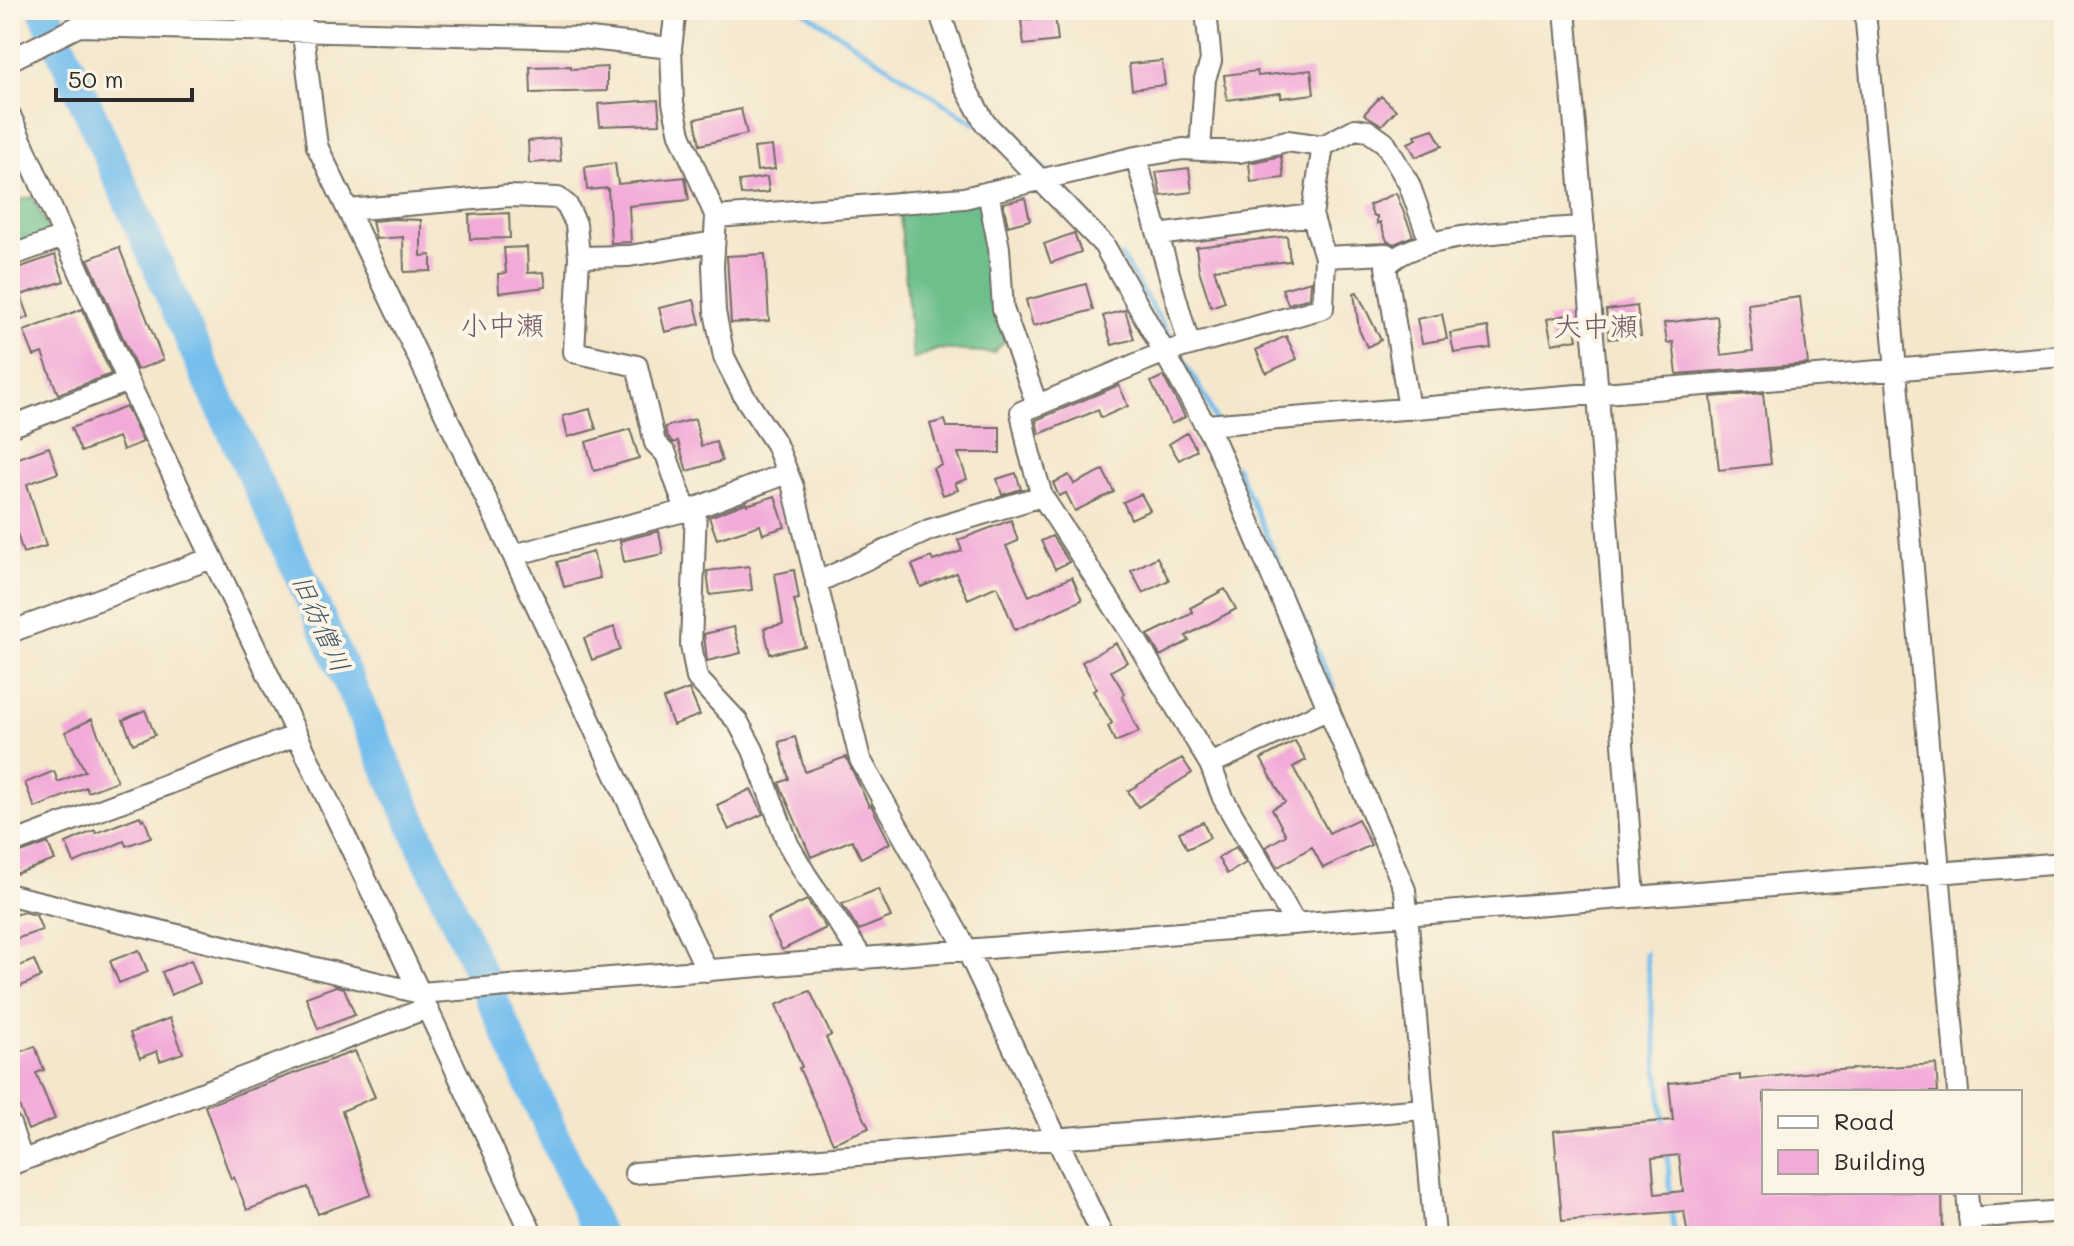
<svg xmlns="http://www.w3.org/2000/svg" width="2074" height="1246" font-family="Mali,'Klee One',sans-serif">
<style>
.forest{fill:#6dbf8c;stroke:#4c755c;stroke-width:2}
.lines{fill:none;stroke-linecap:round;stroke-linejoin:round}
.stream{stroke:#74beed;stroke-width:5}
.river{stroke:#74beed;stroke-width:32}
.building{fill:#f2aad8;fill-rule:evenodd}
.minor-casing{stroke:#716d63;stroke-width:24}
.minor{stroke:#fff;stroke-width:20}
.labels{text-anchor:middle;dominant-baseline:central;stroke-width:8;stroke-linejoin:round;paint-order:stroke}
.water-label{font-size:26px;font-style:italic;fill:#415765;stroke:#fcf5e5}
.quarter-label{font-size:28px;fill:#715768;stroke:#fcf5e5}
</style>
<rect width="100%" height="100%" fill="#fcf5e5"/>
<filter id="ink" filterUnits="userSpaceOnUse"><feTurbulence type="fractalNoise" baseFrequency=".0125" numOctaves="2"/><feDisplacementMap in="SourceGraphic" scale="16" xChannelSelector="R" yChannelSelector="G"/><feConvolveMatrix kernelMatrix="1 2 1 2 8 2 1 2 1" color-interpolation-filters="sRGB"/></filter>
<filter id="wash" filterUnits="userSpaceOnUse"><feTurbulence type="fractalNoise" baseFrequency=".006" numOctaves="4" result="noise"/><feDisplacementMap in="SourceGraphic" scale="32" xChannelSelector="R" yChannelSelector="G"/><feGaussianBlur stdDeviation="1.8" result="paint"/><feColorMatrix in="noise" values="0 0 0 0 0 0 0 0 0 0 0 0 0 0 0 0 0 1.4 0 .05"/><feComposite in="paint" operator="in"/></filter>
<g filter="url(#wash)">
<rect width="100%" height="100%" fill="#f4e7cc"/>
<path class="forest" d="M 32,197 L 55,240 L 10,255 L 10,203 Z
M 988,198 L 1012,335 L 993,353 L 939,349 L 913,359 L 899,204 Z"/>
<g class="lines">
<path class="stream" d="M 802,10 L 974,123 L 979,123
M 993,122 L 999,121 L 1049,173
M 1056,180 L 1082,208
M 1121,256 L 1174,343
M 1179,352 L 1206,398 L 1216,421
M 1236,466 L 1334,689
M 1646,953 L 1664,1127
M 1667,1153 L 1671,1198
M 1672,1208 L 1674,1236"/>
<path class="river" d="M 44,10 L 205,372 L 302,579 L 599,1236"/>
</g>
<g id="blocks">
<path class="building" d="M 1055,16 L 1058,41 L 1024,45 L 1021,20 Z
M 1162,61 L 1165,85 L 1132,89 L 1129,64 Z
M 571,66 L 571,69 L 607,67 L 607,91 L 531,93 L 530,67 Z
M 1311,70 L 1314,94 L 1281,98 L 1281,93 L 1227,100 L 1224,75 L 1257,71 L 1258,76 Z
M 1381,96 L 1396,110 L 1382,125 L 1364,114 Z
M 658,100 L 660,124 L 600,126 L 598,104 Z
M 741,109 L 747,134 L 700,145 L 695,119 Z
M 1433,129 L 1442,146 L 1416,157 L 1408,143 L 1417,139 L 1415,135 Z
M 559,138 L 561,161 L 529,163 L 528,141 Z
M 772,146 L 775,169 L 757,171 L 754,148 Z
M 1281,156 L 1284,178 L 1251,182 L 1249,163 Z
M 615,163 L 618,184 L 685,177 L 689,200 L 629,206 L 631,242 L 611,243 L 608,188 L 587,190 L 585,167 Z
M 1189,168 L 1192,192 L 1161,196 L 1156,172 Z
M 767,177 L 769,192 L 741,195 L 739,181 Z
M 1396,193 L 1413,236 L 1394,244 L 1387,241 L 1380,222 L 1377,224 L 1377,216 L 1373,216 L 1369,205 Z
M 1025,198 L 1030,220 L 1008,226 L 1003,203 Z
M 509,213 L 510,238 L 470,239 L 469,215 Z
M 395,219 L 421,220 L 421,256 L 431,255 L 431,271 L 404,272 L 403,237 L 376,239 L 372,221 Z
M 1074,233 L 1081,252 L 1051,263 L 1044,244 Z
M 1287,236 L 1290,261 L 1214,269 L 1225,302 L 1211,307 L 1199,270 L 1196,247 Z
M 119,247 L 163,360 L 137,370 L 88,259 Z
M 527,247 L 528,273 L 544,272 L 546,287 L 499,293 L 498,274 L 506,273 L 504,248 Z
M 765,254 L 769,321 L 731,323 L 727,256 Z
M 55,255 L 64,281 L 21,295 L 29,317 L 10,324 L 10,271 Z
M 1311,281 L 1310,298 L 1288,304 L 1282,289 Z
M 1086,284 L 1093,310 L 1033,326 L 1026,300 Z
M 1357,292 L 1381,340 L 1367,347 L 1359,330 L 1354,293 Z
M 1800,297 L 1808,364 L 1677,374 L 1673,342 L 1667,343 L 1664,323 L 1717,316 L 1721,355 L 1753,351 L 1748,304 Z
M 694,300 L 700,324 L 665,332 L 659,308 Z
M 1637,306 L 1641,336 L 1609,339 L 1606,310 Z
M 82,309 L 111,374 L 58,394 L 42,353 L 34,356 L 24,331 Z
M 1125,310 L 1134,339 L 1112,345 L 1103,316 Z
M 1442,314 L 1447,339 L 1422,343 L 1417,319 Z
M 1572,314 L 1577,339 L 1552,344 L 1547,319 Z
M 1488,327 L 1491,348 L 1454,353 L 1450,333 Z
M 1286,336 L 1297,359 L 1266,373 L 1256,350 Z
M 1163,376 L 1185,417 L 1171,424 L 1151,382 Z
M 1119,385 L 1128,406 L 1101,418 L 1098,410 L 1039,434 L 1036,420 Z
M 1763,393 L 1771,464 L 1719,470 L 1711,397 Z
M 126,407 L 143,442 L 123,450 L 118,437 L 81,452 L 71,428 Z
M 590,409 L 596,429 L 568,437 L 563,416 Z
M 695,419 L 701,446 L 716,442 L 722,461 L 687,471 L 678,441 L 673,443 L 667,436 L 665,427 Z
M 945,420 L 947,427 L 1000,427 L 1000,453 L 958,453 L 967,479 L 955,483 L 958,490 L 943,495 L 933,468 L 942,465 L 930,424 Z
M 630,429 L 639,458 L 594,471 L 586,442 Z
M 1187,433 L 1197,450 L 1179,460 L 1169,444 Z
M 49,447 L 58,473 L 27,484 L 46,546 L 23,553 L 10,511 L 10,461 Z
M 1103,470 L 1114,492 L 1075,511 L 1066,493 L 1059,496 L 1053,483 L 1069,475 L 1074,484 Z
M 1016,473 L 1021,489 L 1002,495 L 997,479 Z
M 1141,494 L 1150,510 L 1131,519 L 1123,502 Z
M 775,496 L 785,527 L 763,534 L 760,525 L 717,539 L 709,517 L 746,503 L 747,505 Z
M 1011,520 L 1018,541 L 1006,546 L 1029,596 L 1072,577 L 1082,600 L 1015,630 L 997,586 L 968,599 L 956,573 L 921,587 L 912,565 L 931,557 L 933,561 L 962,551 L 958,540 Z
M 659,531 L 663,554 L 624,562 L 620,541 Z
M 1052,536 L 1069,562 L 1055,569 L 1041,541 Z
M 593,552 L 600,578 L 564,587 L 557,562 Z
M 1157,557 L 1169,580 L 1143,593 L 1131,571 Z
M 749,566 L 752,590 L 710,595 L 707,571 Z
M 794,570 L 799,599 L 794,600 L 805,646 L 770,654 L 764,628 L 783,624 L 775,574 Z
M 1225,589 L 1236,609 L 1186,636 L 1189,641 L 1160,656 L 1148,635 L 1193,613 L 1190,608 Z
M 614,627 L 620,650 L 592,660 L 584,638 Z
M 734,627 L 741,653 L 707,661 L 704,634 Z
M 1116,643 L 1127,662 L 1111,671 L 1125,694 L 1122,696 L 1139,732 L 1115,742 L 1108,726 L 1112,723 L 1093,691 L 1097,689 L 1082,662 Z
M 689,689 L 700,715 L 673,725 L 663,699 Z
M 145,710 L 155,735 L 133,744 L 123,720 Z
M 92,719 L 117,781 L 88,792 L 86,787 L 35,808 L 25,783 L 54,771 L 58,782 L 85,771 L 65,732 Z
M 795,737 L 805,772 L 846,757 L 869,806 L 871,805 L 890,843 L 861,858 L 852,840 L 811,857 L 779,783 L 789,779 L 779,742 Z
M 1295,741 L 1306,760 L 1293,767 L 1329,833 L 1358,819 L 1371,845 L 1323,868 L 1312,847 L 1278,867 L 1266,847 L 1286,835 L 1272,809 L 1285,802 L 1261,759 Z
M 1182,758 L 1192,773 L 1138,807 L 1128,791 Z
M 751,789 L 763,814 L 729,830 L 717,805 Z
M 140,816 L 142,820 L 144,818 L 151,837 L 126,846 L 124,841 L 74,863 L 66,843 L 95,830 L 96,833 Z
M 1203,822 L 1210,838 L 1187,849 L 1179,832 Z
M 48,843 L 55,860 L 10,876 L 10,857 Z
M 1236,847 L 1246,863 L 1227,874 L 1218,858 Z
M 878,889 L 891,917 L 859,930 L 842,904 Z
M 807,900 L 826,928 L 782,950 L 767,919 Z
M 24,912 L 36,915 L 42,930 L 10,941 L 10,916 Z
M 139,950 L 148,972 L 119,983 L 110,961 Z
M 34,960 L 41,977 L 19,987 L 12,969 Z
M 191,960 L 200,983 L 171,995 L 162,972 Z
M 336,986 L 344,988 L 355,1015 L 318,1029 L 306,997 Z
M 810,991 L 831,1035 L 826,1038 L 869,1128 L 833,1143 L 799,1068 L 802,1067 L 776,1005 Z
M 170,1018 L 183,1053 L 160,1061 L 157,1051 L 140,1058 L 130,1033 Z
M 35,1046 L 44,1070 L 36,1073 L 55,1119 L 28,1130 L 10,1080 L 10,1056 Z
M 355,1051 L 375,1097 L 342,1111 L 371,1195 L 318,1214 L 308,1187 L 247,1210 L 234,1177 L 231,1179 L 205,1106 Z
M 1936,1064 L 1938,1092 L 1764,1092 L 1764,1192 L 1942,1192 L 1943,1236 L 1854,1236 L 1854,1230 L 1790,1236 L 1688,1236 L 1684,1211 L 1562,1221 L 1554,1131 L 1673,1120 L 1669,1083 L 1740,1075 L 1740,1080 L 1823,1071 ZM 1679,1155 L 1683,1191 L 1655,1194 L 1652,1158 Z"/>
</g>
</g>
<g filter="url(#ink)">
<use href="#blocks" fill-opacity="0" stroke="#716d63" stroke-width="2"/>
<g class="lines">
<defs>
<path id="minor" d="M 300,10 L 317,146 L 513,555 L 707,971
M 676,10 L 671,48 L 673,103 L 680,134 L 716,217 L 713,266 L 715,312 L 724,357 L 744,396 L 776,444 L 793,487 L 860,759 L 967,950 L 1103,1236
M 939,10 L 965,87 L 985,123 L 1104,245 L 1216,444 L 1405,890 L 1435,1236
M 1565,10 L 1598,394 L 1634,897
M 1865,10 L 1958,1092
M 10,60 L 79,26 L 581,38 L 671,48
M 10,115 L 128,381 L 420,993 L 2064,863
M 1200,150 L 1205,79 L 1211,61 L 1206,10
M 1136,157 L 1189,344
M 988,192 L 999,248 L 1003,309 L 1037,405
M 348,210 L 509,196 L 558,198 L 567,205 L 576,224 L 579,257 L 629,256 L 714,242
M 1312,215 L 1323,146
M 716,217 L 964,198 L 1136,157 L 1183,149 L 1239,152 L 1287,141 L 1323,146 L 1355,129 L 1368,131 L 1385,143 L 1409,184 L 1430,242
M 1158,235 L 1312,215 L 1325,257 L 1323,308 L 1165,352 L 1021,412 L 1029,451 L 1042,496 L 1137,642 L 1210,764 L 1223,798 L 1295,923
M 10,256 L 63,237
M 579,257 L 574,352 L 637,366 L 655,443 L 666,454 L 686,511
M 1325,257 L 1386,254 L 1391,261
M 1409,409 L 1386,267 C 1412,231 1539,230 1584,227
M 1206,425 L 2064,356
M 10,427 L 128,381
M 696,508 L 691,645 L 697,678 L 738,722 L 753,750 L 788,844 L 806,875 L 863,959
M 513,555 L 696,508 L 787,473
M 816,583 L 929,530 L 1042,496
M 10,632 L 212,558
M 1210,764 L 1329,709
M 10,844 L 297,735
M 10,895 L 420,993 L 533,1236
M 10,1124 L 22,1160
M 10,1165 L 427,1008
M 635,1173 L 1424,1109
M 1967,1192 L 1971,1236
M 1969,1218 L 2064,1211"/>
</defs>
<use href="#minor" class="minor-casing"/>
<use href="#minor" class="minor"/>
</g>
</g>
<g class="labels">
<g class="water-label">
<text transform="translate(322 623) rotate(66)">旧彷僧川</text>
</g>
<g class="quarter-label">
<text x="502" y="324">小中瀬</text>
<text x="1596" y="325">大中瀬</text>
</g>
</g>
<rect width="2074" height="1246" fill="none" stroke="#fcf5e5" stroke-width="40"/>
<rect x="1762" y="1090" width="260" height="104" fill="#fcf5e5" stroke="#a8a49b" stroke-width="2"/>
<rect x="1778" y="1116" width="40" height="12" fill="#ffffff" stroke="#a8a49b" stroke-width="2"/>
<text x="1834" y="1130" font-size="24" fill="#2b2b2b">Road</text>
<rect x="1778" y="1150" width="40" height="24" fill="#f2aad8" stroke="#a8a49b" stroke-width="2"/>
<text x="1834" y="1170" font-size="24" fill="#2b2b2b">Building</text>
<path d="M56 88v12h136v-12" fill="none" stroke="#2b2b2b" stroke-width="4"/>
<text x="68" y="88" font-size="24" fill="#2b2b2b" stroke="#fcf5e5" stroke-width="6" paint-order="stroke">50 m</text>
</svg>
